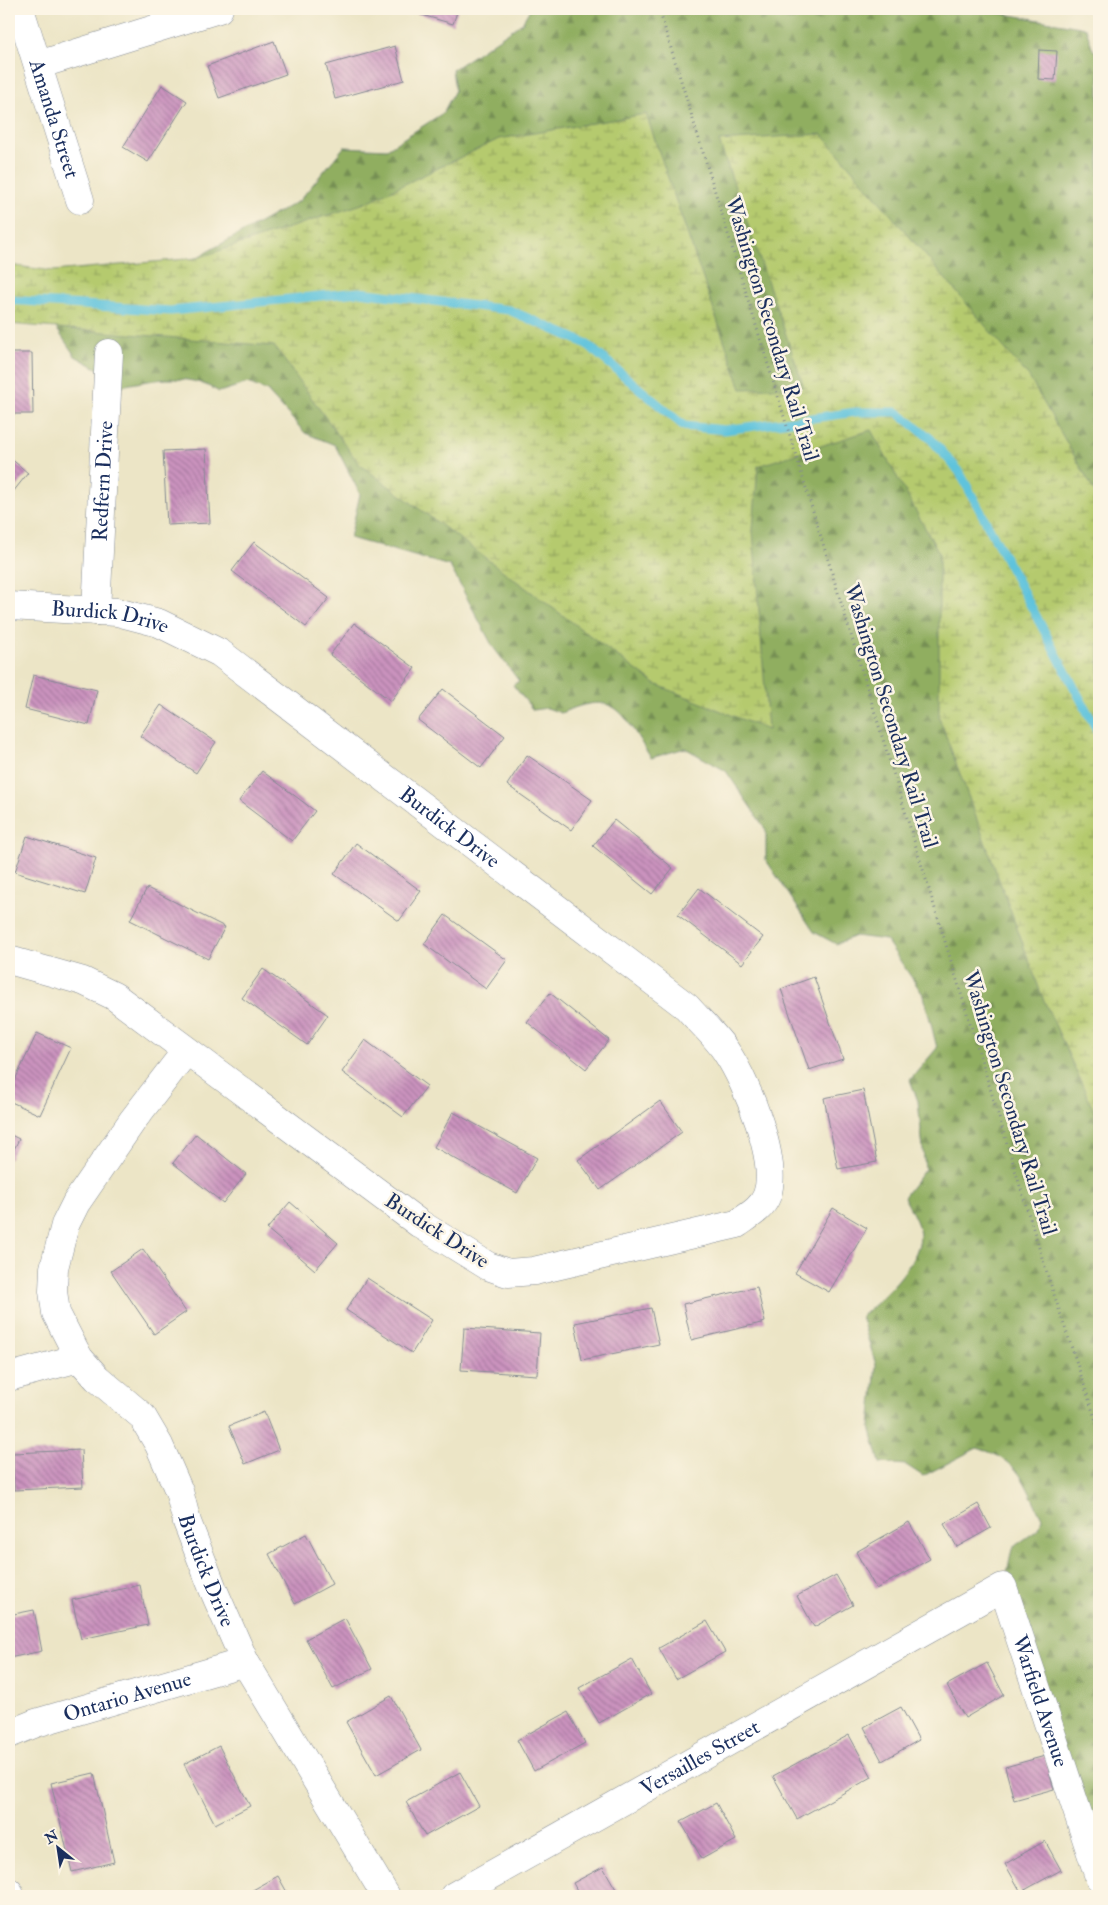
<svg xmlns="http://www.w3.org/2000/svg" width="1108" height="1905" font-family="'IM FELL Double Pica',serif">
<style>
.forest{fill:url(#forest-firs);stroke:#566e60}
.wetland{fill:url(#wetland-marsh);stroke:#687c66}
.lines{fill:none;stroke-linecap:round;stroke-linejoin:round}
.stream{stroke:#5ec3dc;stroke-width:9}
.building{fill:url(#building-back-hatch)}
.street-casing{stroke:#848a92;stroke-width:29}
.path{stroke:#848a92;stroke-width:3;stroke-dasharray:1 4;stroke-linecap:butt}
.street{stroke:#fff;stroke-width:28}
.labels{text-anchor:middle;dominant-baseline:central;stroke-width:5;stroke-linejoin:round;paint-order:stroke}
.street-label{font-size:21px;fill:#1b2f5e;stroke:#fcf5e5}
</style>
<defs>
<pattern id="forest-firs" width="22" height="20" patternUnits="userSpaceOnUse" patternTransform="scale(1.25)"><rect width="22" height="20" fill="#90ae61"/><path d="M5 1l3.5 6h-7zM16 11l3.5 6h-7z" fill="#758e53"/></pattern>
<pattern id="wetland-marsh" width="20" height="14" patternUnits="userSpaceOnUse" patternTransform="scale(1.25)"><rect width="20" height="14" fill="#b5ca6e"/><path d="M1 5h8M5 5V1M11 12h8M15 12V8" fill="none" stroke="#92a45e"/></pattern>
<pattern id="building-back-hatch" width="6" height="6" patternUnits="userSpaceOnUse" patternTransform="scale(1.25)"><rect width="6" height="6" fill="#cb93be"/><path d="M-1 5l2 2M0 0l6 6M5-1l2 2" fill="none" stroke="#a4789e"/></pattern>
</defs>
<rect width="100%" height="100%" fill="#fcf5e5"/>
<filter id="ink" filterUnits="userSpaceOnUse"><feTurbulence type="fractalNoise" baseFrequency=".02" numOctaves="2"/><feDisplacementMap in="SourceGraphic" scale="10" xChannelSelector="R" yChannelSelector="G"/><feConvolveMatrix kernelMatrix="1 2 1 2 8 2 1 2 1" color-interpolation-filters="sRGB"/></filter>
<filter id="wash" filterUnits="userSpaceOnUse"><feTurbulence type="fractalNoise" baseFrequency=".0096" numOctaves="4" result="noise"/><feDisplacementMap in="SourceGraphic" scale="20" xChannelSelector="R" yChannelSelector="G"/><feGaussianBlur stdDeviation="1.12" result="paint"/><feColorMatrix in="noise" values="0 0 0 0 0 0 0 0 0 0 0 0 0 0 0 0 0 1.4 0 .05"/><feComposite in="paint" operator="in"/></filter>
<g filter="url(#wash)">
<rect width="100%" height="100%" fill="#ece5c6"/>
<path class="forest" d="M 530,9 L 976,9 L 1086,28 L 1093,50 L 1099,53 L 1099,1875 L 1004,1587 L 1012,1548 L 1039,1529 L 1042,1518 C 1023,1481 1021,1460 977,1448 L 923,1476 L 906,1465 L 880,1463 L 870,1427 L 876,1365 L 861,1316 C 881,1300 927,1257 919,1229 C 916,1218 909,1207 904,1197 L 925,1169 L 918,1101 L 910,1080 L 937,1048 L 924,996 L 886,940 L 855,936 L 836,944 L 814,932 L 766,860 L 766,830 L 726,771 L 685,748 L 651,758 C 622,714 619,688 561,713 L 547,708 L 533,710 L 513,685 L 519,681 L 493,647 L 450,566 L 350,538 L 360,494 L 335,445 L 305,433 L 267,391 L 248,383 L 219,392 C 186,370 148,381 111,388 L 102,371 L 75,356 L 38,301 L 194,259 L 299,201 L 344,147 L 387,149 L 443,113 L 455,90 L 452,70 L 522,23 Z"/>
<path class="wetland" d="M 646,114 L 741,389 L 804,387 L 719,141 L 822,134 L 1029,377 L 1099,499 L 1099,1122 L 1042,996 L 939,717 L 939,553 L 871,430 L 758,466 L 753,530 L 768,730 L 655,684 L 359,464 L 274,346 L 9,324 L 9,265 L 53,271 L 197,258 L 365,203 L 499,139 Z"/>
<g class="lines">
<path class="stream" d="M 9,300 L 171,311 L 359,292 L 509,310 L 585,343 L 684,426 L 725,430 L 856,412 L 897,412 L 930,438 L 959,471 L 1099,734"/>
</g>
<g id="blocks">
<path class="building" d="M 416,9 L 458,9 L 453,24 L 415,13 Z
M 274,41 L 286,74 L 219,98 L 207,66 Z
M 395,46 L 404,80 L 335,99 L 326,65 Z
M 1039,50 L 1057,51 L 1055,80 L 1038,79 Z
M 162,85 L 187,101 L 148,162 L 123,147 Z
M 9,353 L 32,353 L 33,414 L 9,414 Z
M 206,449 L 210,523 L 167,525 L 163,451 Z
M 9,457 L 28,473 L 9,497 Z
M 254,542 L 329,598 L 306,627 L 232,571 Z
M 354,623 L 415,668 L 391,701 L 330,655 Z
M 33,675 L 97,690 L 89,725 L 25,709 Z
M 443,689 L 505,736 L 481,768 L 418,720 Z
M 161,705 L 216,742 L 196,773 L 140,736 Z
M 527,755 L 592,800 L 571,830 L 507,785 Z
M 262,771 L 315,811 L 292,841 L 239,801 Z
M 614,820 L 673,868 L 652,894 L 593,846 Z
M 27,836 L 96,858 L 85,894 L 15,872 Z
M 356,843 L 421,891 L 399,921 L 334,874 Z
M 147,888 L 225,927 L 208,959 L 130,920 Z
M 699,888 L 763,937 L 742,964 L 678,915 Z
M 445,915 L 507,960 L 486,989 L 424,944 Z
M 263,969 L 328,1015 L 307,1045 L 242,998 Z
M 814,977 L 843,1059 L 809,1070 L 781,989 Z
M 550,993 L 609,1040 L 586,1069 L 527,1022 Z
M 37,1033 L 71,1048 L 40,1115 L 9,1101 L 9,1093 Z
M 365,1040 L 427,1086 L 403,1117 L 342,1072 Z
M 863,1090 L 877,1162 L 838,1169 L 824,1098 Z
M 660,1101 L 682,1132 L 600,1190 L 578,1160 Z
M 453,1112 L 537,1158 L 517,1193 L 434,1147 Z
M 9,1134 L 19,1139 L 9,1160 Z
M 196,1134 L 246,1174 L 223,1203 L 173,1163 Z
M 290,1202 L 338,1243 L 315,1270 L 267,1229 Z
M 833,1208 L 867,1228 L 829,1292 L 795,1273 Z
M 143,1249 L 186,1312 L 154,1334 L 111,1271 Z
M 367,1278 L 432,1320 L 412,1353 L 346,1310 Z
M 757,1287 L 765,1322 L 691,1340 L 683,1304 Z
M 651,1308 L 659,1344 L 582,1360 L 575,1323 Z
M 464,1328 L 540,1333 L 537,1375 L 461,1370 Z
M 264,1412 L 279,1450 L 245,1464 L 229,1426 Z
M 81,1450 L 83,1487 L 14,1490 L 13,1453 Z
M 978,1504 L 991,1528 L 957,1547 L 944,1524 Z
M 909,1522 L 930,1559 L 876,1589 L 856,1552 Z
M 306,1534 L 332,1584 L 295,1604 L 269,1554 Z
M 836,1575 L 853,1605 L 814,1627 L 797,1596 Z
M 140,1585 L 148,1625 L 81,1639 L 72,1600 Z
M 34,1610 L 42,1651 L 9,1658 L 9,1615 Z
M 345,1618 L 372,1669 L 333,1689 L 306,1639 Z
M 707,1621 L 725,1652 L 676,1679 L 659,1648 Z
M 632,1659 L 651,1694 L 599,1723 L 579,1688 Z
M 987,1663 L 1004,1695 L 965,1718 L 947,1685 Z
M 391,1696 L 421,1750 L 376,1775 L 346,1722 Z
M 901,1707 L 919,1740 L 882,1761 L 864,1727 Z
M 568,1712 L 585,1743 L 534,1771 L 517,1740 Z
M 849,1735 L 872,1777 L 797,1819 L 773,1776 Z
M 219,1746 L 250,1806 L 215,1824 L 184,1764 Z
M 1045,1756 L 1054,1789 L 1014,1800 L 1005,1767 Z
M 460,1772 L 479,1806 L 425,1836 L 406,1802 Z
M 94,1773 L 114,1862 L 72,1872 L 51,1783 Z
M 716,1803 L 736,1840 L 702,1859 L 681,1822 Z
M 1045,1841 L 1061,1870 L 1021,1892 L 1005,1864 Z
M 603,1867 L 620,1896 L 580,1896 L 573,1883 Z
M 278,1876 L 289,1896 L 242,1896 Z"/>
</g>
</g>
<g filter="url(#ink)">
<use href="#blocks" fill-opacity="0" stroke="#848a92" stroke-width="1"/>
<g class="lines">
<defs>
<g id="street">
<path id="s1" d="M 20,9 L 80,200"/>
<path d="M 38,65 L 219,9"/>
<path id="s2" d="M 9,606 L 117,612 L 159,623 L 220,653 L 687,1007 C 700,1022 717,1037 727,1053 C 747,1083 779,1161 767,1195 C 762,1209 748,1216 737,1224 L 534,1271 L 508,1273 L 488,1266 L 420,1224 L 114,996 L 83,981 L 9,960"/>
<path id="s3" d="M 96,611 L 109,353"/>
<path id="s4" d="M 186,1051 L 133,1120 L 76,1203 L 65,1225 L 54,1268 L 53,1291 L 56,1313 L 79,1358 L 97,1378 L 142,1416 L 159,1445 L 179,1491 L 187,1522 L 213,1589 L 245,1662 L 386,1896"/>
<path d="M 9,1377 L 79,1358"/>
<path id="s5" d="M 9,1734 L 36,1723 L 245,1662"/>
<path d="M 9,1892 L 10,1896"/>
<path id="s6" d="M 454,1896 L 1003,1587 L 1099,1877"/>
</g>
</defs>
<use href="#street" class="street-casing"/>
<path class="path" d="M 659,9 L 1044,1264 L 1099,1430"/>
<use href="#street" class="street"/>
</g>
</g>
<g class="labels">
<g class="street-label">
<text stroke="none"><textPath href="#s1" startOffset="115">Amanda Street</textPath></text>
<text transform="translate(772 329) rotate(73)">Washington Secondary Rail Trail</text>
<text stroke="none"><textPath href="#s3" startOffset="130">Redfern Drive</textPath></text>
<text stroke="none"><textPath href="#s2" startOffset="102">Burdick Drive</textPath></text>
<text transform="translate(891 716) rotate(73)">Washington Secondary Rail Trail</text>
<text stroke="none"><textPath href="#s2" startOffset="508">Burdick Drive</textPath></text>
<text transform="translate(1010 1103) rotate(73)">Washington Secondary Rail Trail</text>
<text transform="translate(437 1231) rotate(33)">Burdick Drive</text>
<text stroke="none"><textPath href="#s4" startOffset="606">Burdick Drive</textPath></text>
<text stroke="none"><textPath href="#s5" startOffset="124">Ontario Avenue</textPath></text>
<text stroke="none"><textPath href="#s6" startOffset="750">Warfield Avenue</textPath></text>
<text stroke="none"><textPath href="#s6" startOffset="282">Versailles Street</textPath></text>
</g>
</g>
<rect width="1108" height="1905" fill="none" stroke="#fcf5e5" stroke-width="30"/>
<g transform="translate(58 1848) rotate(330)" stroke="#fcf5e5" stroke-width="4" paint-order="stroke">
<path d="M0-4L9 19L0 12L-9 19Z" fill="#1b2f5e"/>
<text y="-8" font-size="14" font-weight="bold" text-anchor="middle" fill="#1b2f5e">N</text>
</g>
</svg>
